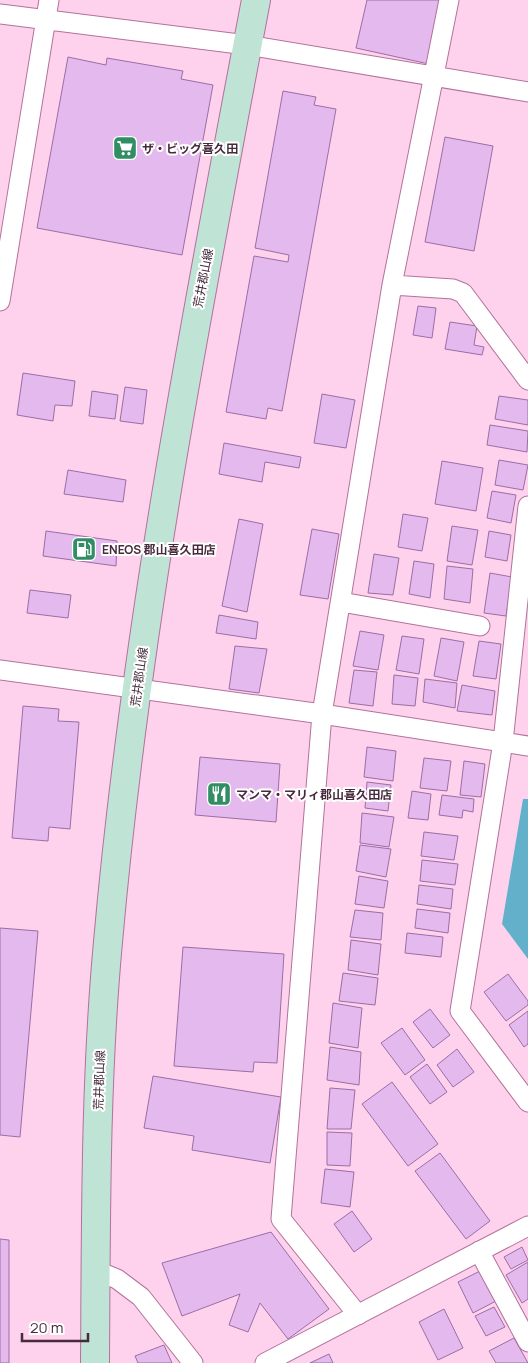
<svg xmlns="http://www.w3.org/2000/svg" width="528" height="1363" font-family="Manrope,'Noto Sans JP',sans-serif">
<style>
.water{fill:#62b0c9}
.building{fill:#e4b9ed;stroke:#9c6da6}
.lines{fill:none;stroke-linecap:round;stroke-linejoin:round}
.street-casing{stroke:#b3719c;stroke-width:21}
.secondary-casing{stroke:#b3719c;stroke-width:30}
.street{stroke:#fff;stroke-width:19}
.secondary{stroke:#bfe4d5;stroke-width:28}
.labels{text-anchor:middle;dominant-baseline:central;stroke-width:4;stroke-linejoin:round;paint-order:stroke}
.poi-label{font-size:12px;font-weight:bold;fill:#472b3d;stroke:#fff;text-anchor:start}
.street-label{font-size:12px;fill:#472b3d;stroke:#fff}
</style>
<rect width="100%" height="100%" fill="#fed2ed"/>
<path class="water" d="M 523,799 L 528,799 L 528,959 L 502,924 Z"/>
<path class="building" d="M 367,0 L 440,0 L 429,64 L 356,48 Z
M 68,57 L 106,65 L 107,58 L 183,71 L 181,79 L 213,85 L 182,255 L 37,228 Z
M 283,91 L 316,97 L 314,105 L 336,109 L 282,411 L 268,408 L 266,419 L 226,412 L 254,256 L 288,262 L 289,255 L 255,248 Z
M 445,137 L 493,146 L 474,251 L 425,242 Z
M 418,306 L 436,308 L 432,338 L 413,335 Z
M 450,322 L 477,326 L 474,345 L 484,347 L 482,355 L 445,349 Z
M 23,373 L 75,381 L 72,406 L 55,405 L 53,421 L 17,415 Z
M 125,387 L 147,390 L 143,424 L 120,421 Z
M 92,391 L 118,395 L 115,419 L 89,416 Z
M 322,394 L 355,400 L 346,448 L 314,443 Z
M 499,396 L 528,400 L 528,425 L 495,419 Z
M 490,425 L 528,431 L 527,452 L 487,445 Z
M 224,443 L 301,457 L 299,468 L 265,462 L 262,482 L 219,474 Z
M 499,460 L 528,465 L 523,490 L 495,485 Z
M 442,461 L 483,468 L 476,511 L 435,504 Z
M 68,470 L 126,480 L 123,502 L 64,494 Z
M 492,491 L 516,495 L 511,523 L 487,518 Z
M 403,514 L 428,518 L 422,551 L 398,547 Z
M 239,519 L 263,524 L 247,612 L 222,606 Z
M 452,526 L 478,530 L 472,565 L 447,561 Z
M 312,529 L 339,534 L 328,599 L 300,595 Z
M 46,531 L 117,541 L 116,566 L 43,556 Z
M 489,531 L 511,535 L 507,561 L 485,557 Z
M 374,554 L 399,558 L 393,595 L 368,593 Z
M 414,561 L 434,564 L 430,598 L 409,594 Z
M 447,566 L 473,569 L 470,603 L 444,599 Z
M 490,573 L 512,577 L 506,616 L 484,613 Z
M 30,590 L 71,595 L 68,618 L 27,613 Z
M 219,615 L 258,622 L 256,639 L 216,633 Z
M 360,631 L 384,635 L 378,670 L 353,666 Z
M 402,636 L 424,639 L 419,674 L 396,670 Z
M 441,638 L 464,642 L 457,681 L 434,676 Z
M 479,641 L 501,644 L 496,679 L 473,676 Z
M 235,646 L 267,649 L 259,693 L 229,689 Z
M 354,670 L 377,672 L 373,706 L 349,703 Z
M 394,675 L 418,678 L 415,706 L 392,704 Z
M 425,679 L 457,683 L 455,708 L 423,702 Z
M 462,685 L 495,691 L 492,715 L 457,711 Z
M 23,706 L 59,709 L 58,721 L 79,722 L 70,829 L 49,827 L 48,841 L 12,838 Z
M 367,747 L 396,751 L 393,781 L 364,777 Z
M 200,757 L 280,764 L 276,822 L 195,815 Z
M 424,758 L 451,761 L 447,791 L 420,788 Z
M 464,761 L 485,764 L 481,797 L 460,795 Z
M 367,782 L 391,785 L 388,811 L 365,808 Z
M 412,791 L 431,794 L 428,820 L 408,818 Z
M 442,795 L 474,799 L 473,812 L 463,810 L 462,818 L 439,815 Z
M 362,813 L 394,817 L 389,847 L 360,843 Z
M 424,832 L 458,836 L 454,860 L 421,856 Z
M 360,845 L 391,849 L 386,877 L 356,871 Z
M 422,860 L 458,864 L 455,885 L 420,881 Z
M 359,876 L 388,881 L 384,908 L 355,904 Z
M 419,885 L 453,889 L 451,909 L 417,904 Z
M 417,909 L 450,913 L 448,933 L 415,928 Z
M 355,910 L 383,913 L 381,940 L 350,937 Z
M 0,928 L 38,931 L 20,1137 L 0,1135 Z
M 407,933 L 443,937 L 441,957 L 405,953 Z
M 351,940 L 381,944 L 378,975 L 348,970 Z
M 183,947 L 284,954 L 277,1063 L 254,1062 L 253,1072 L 174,1066 Z
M 343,973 L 378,978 L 375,1005 L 339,1001 Z
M 508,974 L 528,1001 L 528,1005 L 506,1021 L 484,992 Z
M 333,1003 L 362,1008 L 358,1048 L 329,1043 Z
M 430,1009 L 450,1035 L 433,1048 L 413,1022 Z
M 528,1011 L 528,1044 L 524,1047 L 509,1025 Z
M 402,1028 L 425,1060 L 405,1075 L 381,1043 Z
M 330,1047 L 361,1052 L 359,1085 L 327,1080 Z
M 457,1049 L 474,1072 L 453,1087 L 437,1065 Z
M 427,1064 L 447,1092 L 430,1104 L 410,1077 Z
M 153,1076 L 281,1097 L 270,1163 L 192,1150 L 194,1136 L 144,1128 Z
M 392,1082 L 438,1144 L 408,1166 L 362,1104 Z
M 330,1088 L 355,1090 L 351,1129 L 327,1129 Z
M 327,1132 L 352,1133 L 350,1166 L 327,1165 Z
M 440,1153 L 490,1221 L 466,1239 L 415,1171 Z
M 325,1169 L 354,1172 L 350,1207 L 321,1203 Z
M 352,1211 L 372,1239 L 354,1252 L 334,1224 Z
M 271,1232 L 329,1309 L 288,1339 L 260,1303 L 248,1332 L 229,1325 L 240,1294 L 182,1316 L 162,1263 Z
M 0,1239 L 9,1240 L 9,1363 L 0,1363 Z
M 522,1247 L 528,1260 L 511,1269 L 504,1257 Z
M 528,1262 L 528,1299 L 522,1303 L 506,1275 Z
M 480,1271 L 496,1301 L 473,1313 L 458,1282 Z
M 494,1307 L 505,1327 L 486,1336 L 475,1316 Z
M 444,1309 L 463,1348 L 438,1360 L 419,1322 Z
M 514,1338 L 528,1363 L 496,1363 L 489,1351 Z
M 164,1345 L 172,1363 L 138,1363 L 135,1356 Z
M 329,1354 L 333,1363 L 310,1363 Z"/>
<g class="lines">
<defs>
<path id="street" d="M 0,14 L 247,45 L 528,92
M 392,285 L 453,289 L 463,293 L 528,380
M 0,301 L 49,0
M 528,506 L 503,742 L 460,1011 L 528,1102
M 341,602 L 480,626
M 0,670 L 322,714 L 528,746
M 479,1251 L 528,1342
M 95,1270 L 117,1279 L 141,1297 L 193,1363
M 358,1315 L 281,1219 L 322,714 L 392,285 L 449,0
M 265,1363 L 528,1226"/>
<path id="secondary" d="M 95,1363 C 96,1223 95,1082 108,942 C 136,625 197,312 256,0"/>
</defs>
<use href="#street" class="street-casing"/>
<use href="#secondary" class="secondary-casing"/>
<use href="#street" class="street"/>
<use href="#secondary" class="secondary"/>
</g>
<defs>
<symbol id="supermarket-square" viewBox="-11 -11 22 22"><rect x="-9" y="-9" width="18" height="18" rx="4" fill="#318d64" stroke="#fff"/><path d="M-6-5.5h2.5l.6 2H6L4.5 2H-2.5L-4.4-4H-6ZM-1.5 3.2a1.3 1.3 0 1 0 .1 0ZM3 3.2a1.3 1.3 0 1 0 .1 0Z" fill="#fff"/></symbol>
<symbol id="fuel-square" viewBox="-11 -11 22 22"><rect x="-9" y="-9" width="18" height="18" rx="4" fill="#318d64" stroke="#fff"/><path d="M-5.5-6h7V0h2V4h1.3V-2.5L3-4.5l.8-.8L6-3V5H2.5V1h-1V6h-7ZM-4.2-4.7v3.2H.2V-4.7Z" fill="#fff"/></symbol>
<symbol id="restaurant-square" viewBox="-11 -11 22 22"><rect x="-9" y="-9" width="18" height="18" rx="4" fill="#318d64" stroke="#fff"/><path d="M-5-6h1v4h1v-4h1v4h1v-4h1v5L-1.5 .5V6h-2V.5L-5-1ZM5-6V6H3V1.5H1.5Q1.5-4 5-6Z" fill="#fff"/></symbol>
</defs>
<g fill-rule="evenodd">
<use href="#supermarket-square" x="111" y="134" width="28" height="28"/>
<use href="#fuel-square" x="70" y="535" width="28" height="28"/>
<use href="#restaurant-square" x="205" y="780" width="28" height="28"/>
</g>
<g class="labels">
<g class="poi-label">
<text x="142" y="148">ザ・ビッグ喜久田</text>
<text x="102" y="549">ENEOS 郡山喜久田店</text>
<text x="236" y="794">マンマ・マリィ郡山喜久田店</text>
</g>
<g class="street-label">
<text transform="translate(203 278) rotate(-79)">荒井郡山線</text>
<text transform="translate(139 677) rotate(-82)">荒井郡山線</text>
<text transform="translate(99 1080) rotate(-88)">荒井郡山線</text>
</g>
</g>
<path d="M22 1333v8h66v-8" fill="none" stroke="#472b3d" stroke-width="2.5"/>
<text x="30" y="1333" font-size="15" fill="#472b3d" stroke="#ffffff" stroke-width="4" paint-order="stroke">20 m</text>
</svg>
